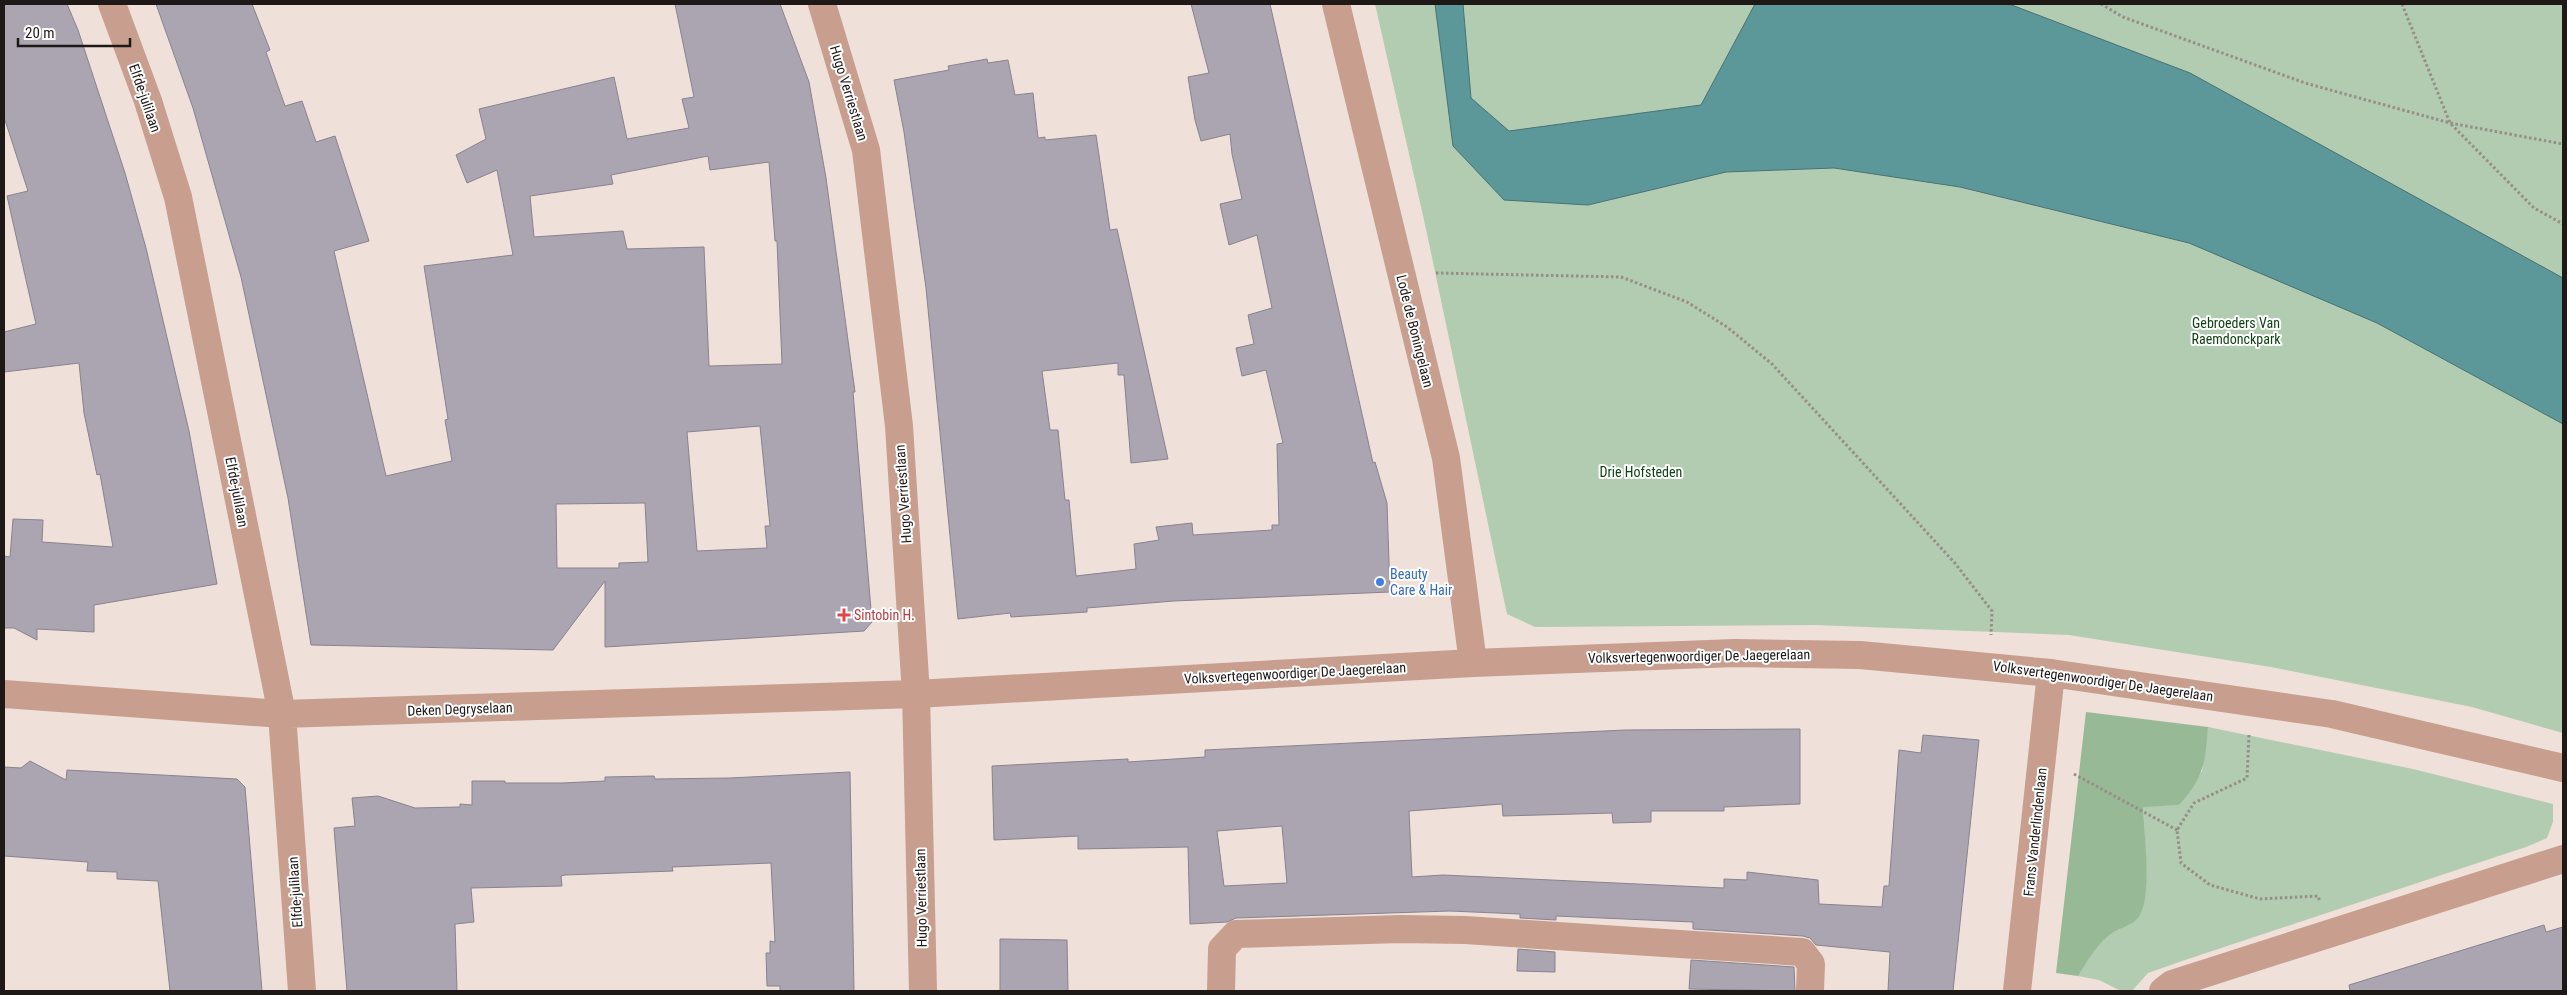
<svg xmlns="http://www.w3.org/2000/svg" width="2567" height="995" font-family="'Roboto Condensed',sans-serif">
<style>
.green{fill:#b1ccb0}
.forest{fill:#97b996}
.water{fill:#5c989a;stroke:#497272}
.building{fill:#aba5b2;stroke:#88838f;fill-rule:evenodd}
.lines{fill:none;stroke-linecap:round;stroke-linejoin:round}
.path{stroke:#988d88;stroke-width:3;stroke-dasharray:2.5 2.5;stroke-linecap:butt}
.minor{stroke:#c89e8f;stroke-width:28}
.shop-dot{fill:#3f7fe0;stroke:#fff;stroke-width:2}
.health-dot{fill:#e0444e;stroke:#fff;stroke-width:2}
.labels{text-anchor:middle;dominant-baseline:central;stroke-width:4;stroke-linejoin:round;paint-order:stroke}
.street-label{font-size:14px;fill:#1e1816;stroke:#fff}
.park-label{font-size:14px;fill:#0f4214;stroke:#fff}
.shop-label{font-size:14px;fill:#366cbe;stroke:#fff;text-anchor:start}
.health-label{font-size:14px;fill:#be3a42;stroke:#fff;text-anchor:start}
</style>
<rect width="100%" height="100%" fill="#efe0d9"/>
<path class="green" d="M 1375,4 L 2563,4 L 2563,733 L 2472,707 L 2271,667 L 2069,635 L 1815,625 L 1535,627 L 1507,614 L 1426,229 Z
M 2208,727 L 2413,769 L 2553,804 L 2553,822 L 2547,838 L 2526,847 L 2185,960 L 2148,973 L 2132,991 L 2121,991 L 2099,980 L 2078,976 C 2087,962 2096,944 2110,934 C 2118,929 2130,926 2137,919 C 2152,905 2144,829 2143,806 L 2179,805 L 2202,771 Z"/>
<path class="forest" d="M 2086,712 L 2208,727 C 2205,764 2204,777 2179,805 L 2143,807 C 2144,831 2153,900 2138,918 C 2132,926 2116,929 2108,936 C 2095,947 2087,962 2078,976 L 2056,973 Z"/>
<path class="water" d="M 1435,4 L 1463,4 L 1471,98 L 1509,131 L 1701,105 L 1755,4 L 2009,4 L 2190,73 L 2563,278 L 2563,424 L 2377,323 L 2189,243 L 1960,187 L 1834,168 L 1726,172 L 1588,205 L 1504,200 L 1453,146 Z"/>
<path class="building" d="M 4,4 L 67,4 L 78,30 L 125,173 L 146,248 L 189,431 L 217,584 L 94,605 L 94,632 L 37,629 L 37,640 L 14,628 L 4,628 L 4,556 L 10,557 L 13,519 L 43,520 L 42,542 L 113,547 L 100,474 L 97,475 L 84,413 L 79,363 L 4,372 L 4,332 L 36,324 L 7,196 L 28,191 L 4,117 Z
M 156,4 L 252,4 L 270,50 L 266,52 L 285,106 L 302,101 L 316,142 L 335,136 L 369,241 L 334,251 L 386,476 L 452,461 L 445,420 L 448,419 L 424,266 L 513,255 L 497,170 L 467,183 L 456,155 L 486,139 L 479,109 L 614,77 L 627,139 L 689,128 L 682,99 L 694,97 L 675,4 L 780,4 L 809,82 L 826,178 L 855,392 L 853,392 L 872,622 L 864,631 L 605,647 L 605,581 L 553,650 L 311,645 L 288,498 L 241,277 L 193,108 ZM 708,156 L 710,170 L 769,162 L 775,241 L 777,241 L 782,364 L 709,366 L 704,247 L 627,249 L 623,231 L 534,237 L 530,196 L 613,184 L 611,175 ZM 760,426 L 770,526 L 765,526 L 767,548 L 697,551 L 687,432 ZM 645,503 L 648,562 L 619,563 L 619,568 L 557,568 L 556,504 Z
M 1191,4 L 1270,4 L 1373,463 L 1375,462 L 1387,503 L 1390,592 L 1174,601 L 1087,608 L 1087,612 L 1011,617 L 1010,613 L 958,619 L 926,288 L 904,132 L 894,80 L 949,70 L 948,66 L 987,59 L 988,63 L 1008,60 L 1015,95 L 1033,93 L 1038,138 L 1045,137 L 1045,140 L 1096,135 L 1110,230 L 1117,229 L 1168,459 L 1131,463 L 1124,375 L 1118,375 L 1118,363 L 1042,371 L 1050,430 L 1058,430 L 1065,500 L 1069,500 L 1076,576 L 1136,569 L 1134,544 L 1159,540 L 1156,527 L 1192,523 L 1193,535 L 1272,530 L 1272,525 L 1279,525 L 1277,444 L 1283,443 L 1266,370 L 1242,376 L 1236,348 L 1254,344 L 1248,315 L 1272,308 L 1257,235 L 1229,245 L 1220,204 L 1242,199 L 1232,154 L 1230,134 L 1201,141 L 1195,120 L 1188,77 L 1209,73 Z
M 1800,729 L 1800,804 L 1724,807 L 1724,811 L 1651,811 L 1651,822 L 1613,823 L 1612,813 L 1503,816 L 1502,804 L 1409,811 L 1412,877 L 1443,875 L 1724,888 L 1724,879 L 1747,880 L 1747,872 L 1818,880 L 1819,904 L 1882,907 L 1884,886 L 1889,886 L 1899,750 L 1921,753 L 1923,735 L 1979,740 L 1953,991 L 1888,991 L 1890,952 L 1816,945 L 1810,938 L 1803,936 L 1693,929 L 1693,922 L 1556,916 L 1556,920 L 1520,918 L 1520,914 L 1450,911 L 1236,918 L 1227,922 L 1190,924 L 1188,847 L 1078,849 L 1078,836 L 994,840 L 992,766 L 1128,759 L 1128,762 L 1205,757 L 1205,750 L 1625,730 ZM 1282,826 L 1287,883 L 1224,886 L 1217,831 Z
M 30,761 L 66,780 L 67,770 L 237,779 L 245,787 L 262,991 L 170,991 L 158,881 L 117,879 L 117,872 L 87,871 L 88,862 L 4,856 L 4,767 L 21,768 Z
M 850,772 L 854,991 L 780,991 L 780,986 L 767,986 L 766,953 L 770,953 L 770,941 L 775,942 L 771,863 L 672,867 L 673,871 L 565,875 L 561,876 L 562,886 L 471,888 L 474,922 L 455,924 L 457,991 L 347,991 L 334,828 L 355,826 L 352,798 L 378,796 L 415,808 L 460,807 L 460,804 L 472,805 L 472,781 L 505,781 L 505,783 L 562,783 L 605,781 L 605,777 L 654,776 L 655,779 L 730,778 Z
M 2544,925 L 2546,932 L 2563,927 L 2563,991 L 2350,991 L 2349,985 Z
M 1000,939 L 1067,940 L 1068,991 L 1000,991 Z
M 1518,949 L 1555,952 L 1555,972 L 1517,971 Z
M 1691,960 L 1794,967 L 1795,991 L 1689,989 Z"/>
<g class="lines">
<path class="path" d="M 2101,4 L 2123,17 L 2305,83 L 2450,123 L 2563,144
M 2402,4 L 2450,123 L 2534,208 L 2563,224
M 1436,273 L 1621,277 L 1687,302 L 1727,327 L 1772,364 L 1954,562 L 1992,611 L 1991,635
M 2249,735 L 2247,778 L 2194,803 L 2177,830 L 2181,863 L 2210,885 L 2260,899 L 2318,896 L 2320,902
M 2074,774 L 2177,830"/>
<path class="minor" d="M 112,4 L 148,101 L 178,197 L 282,714 L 302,991
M 822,4 L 866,150 L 899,426 L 916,694 L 923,991
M 1336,4 L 1446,458 L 1473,663
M 4,694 L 282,714 L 916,694 L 1473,663 L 1735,653 L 1860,655 L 2051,673 L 2332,714 L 2563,768
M 1221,991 L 1222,949 L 1236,934 L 1401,929 L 1465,930 L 1802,952 L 1811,964 L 1810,991
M 2017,991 L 2051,673
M 2163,991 L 2172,984 L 2563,859"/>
</g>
<circle class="shop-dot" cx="1380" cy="582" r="5"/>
<path class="health-dot" d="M841.5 607.5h5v5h5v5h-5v5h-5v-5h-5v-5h5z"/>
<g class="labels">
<g class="street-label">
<text transform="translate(849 93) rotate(73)">Hugo Verriestlaan</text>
<text transform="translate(145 98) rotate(71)">Elfde-julilaan</text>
<text transform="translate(1415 331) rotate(76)">Lode de Boningelaan</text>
<text transform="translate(237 492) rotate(79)">Elfde-julilaan</text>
<text transform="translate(903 494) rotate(-94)">Hugo Verriestlaan</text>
<text transform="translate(1699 656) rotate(-1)">Volksvertegenwoordiger De Jaegerelaan</text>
<text transform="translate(1295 673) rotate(-3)">Volksvertegenwoordiger De Jaegerelaan</text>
<text transform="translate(2103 681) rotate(8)">Volksvertegenwoordiger De Jaegerelaan</text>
<text transform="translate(460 709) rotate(-2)">Deken Degryselaan</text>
<text transform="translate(2035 832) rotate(-84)">Frans Vanderlindenlaan</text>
<text transform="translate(295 892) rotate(-94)">Elfde-julilaan</text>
<text transform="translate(921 898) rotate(-91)">Hugo Verriestlaan</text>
</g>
<g class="park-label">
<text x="2236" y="323">Gebroeders Van<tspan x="2236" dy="16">Raemdonckpark</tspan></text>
<text x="1641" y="472">Drie Hofsteden</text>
</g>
<g class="shop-label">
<text x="1390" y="574">Beauty<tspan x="1390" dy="16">Care &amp; Hair</tspan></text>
</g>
<g class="health-label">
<text x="854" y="615">Sintobin H.</text>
</g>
</g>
<rect width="2567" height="995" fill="none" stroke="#1e1816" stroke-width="10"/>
<path d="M18 38v8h112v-8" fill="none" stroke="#1e1816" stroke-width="2.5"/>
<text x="25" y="38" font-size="15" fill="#1e1816" stroke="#ffffff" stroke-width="4" paint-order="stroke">20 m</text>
</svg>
